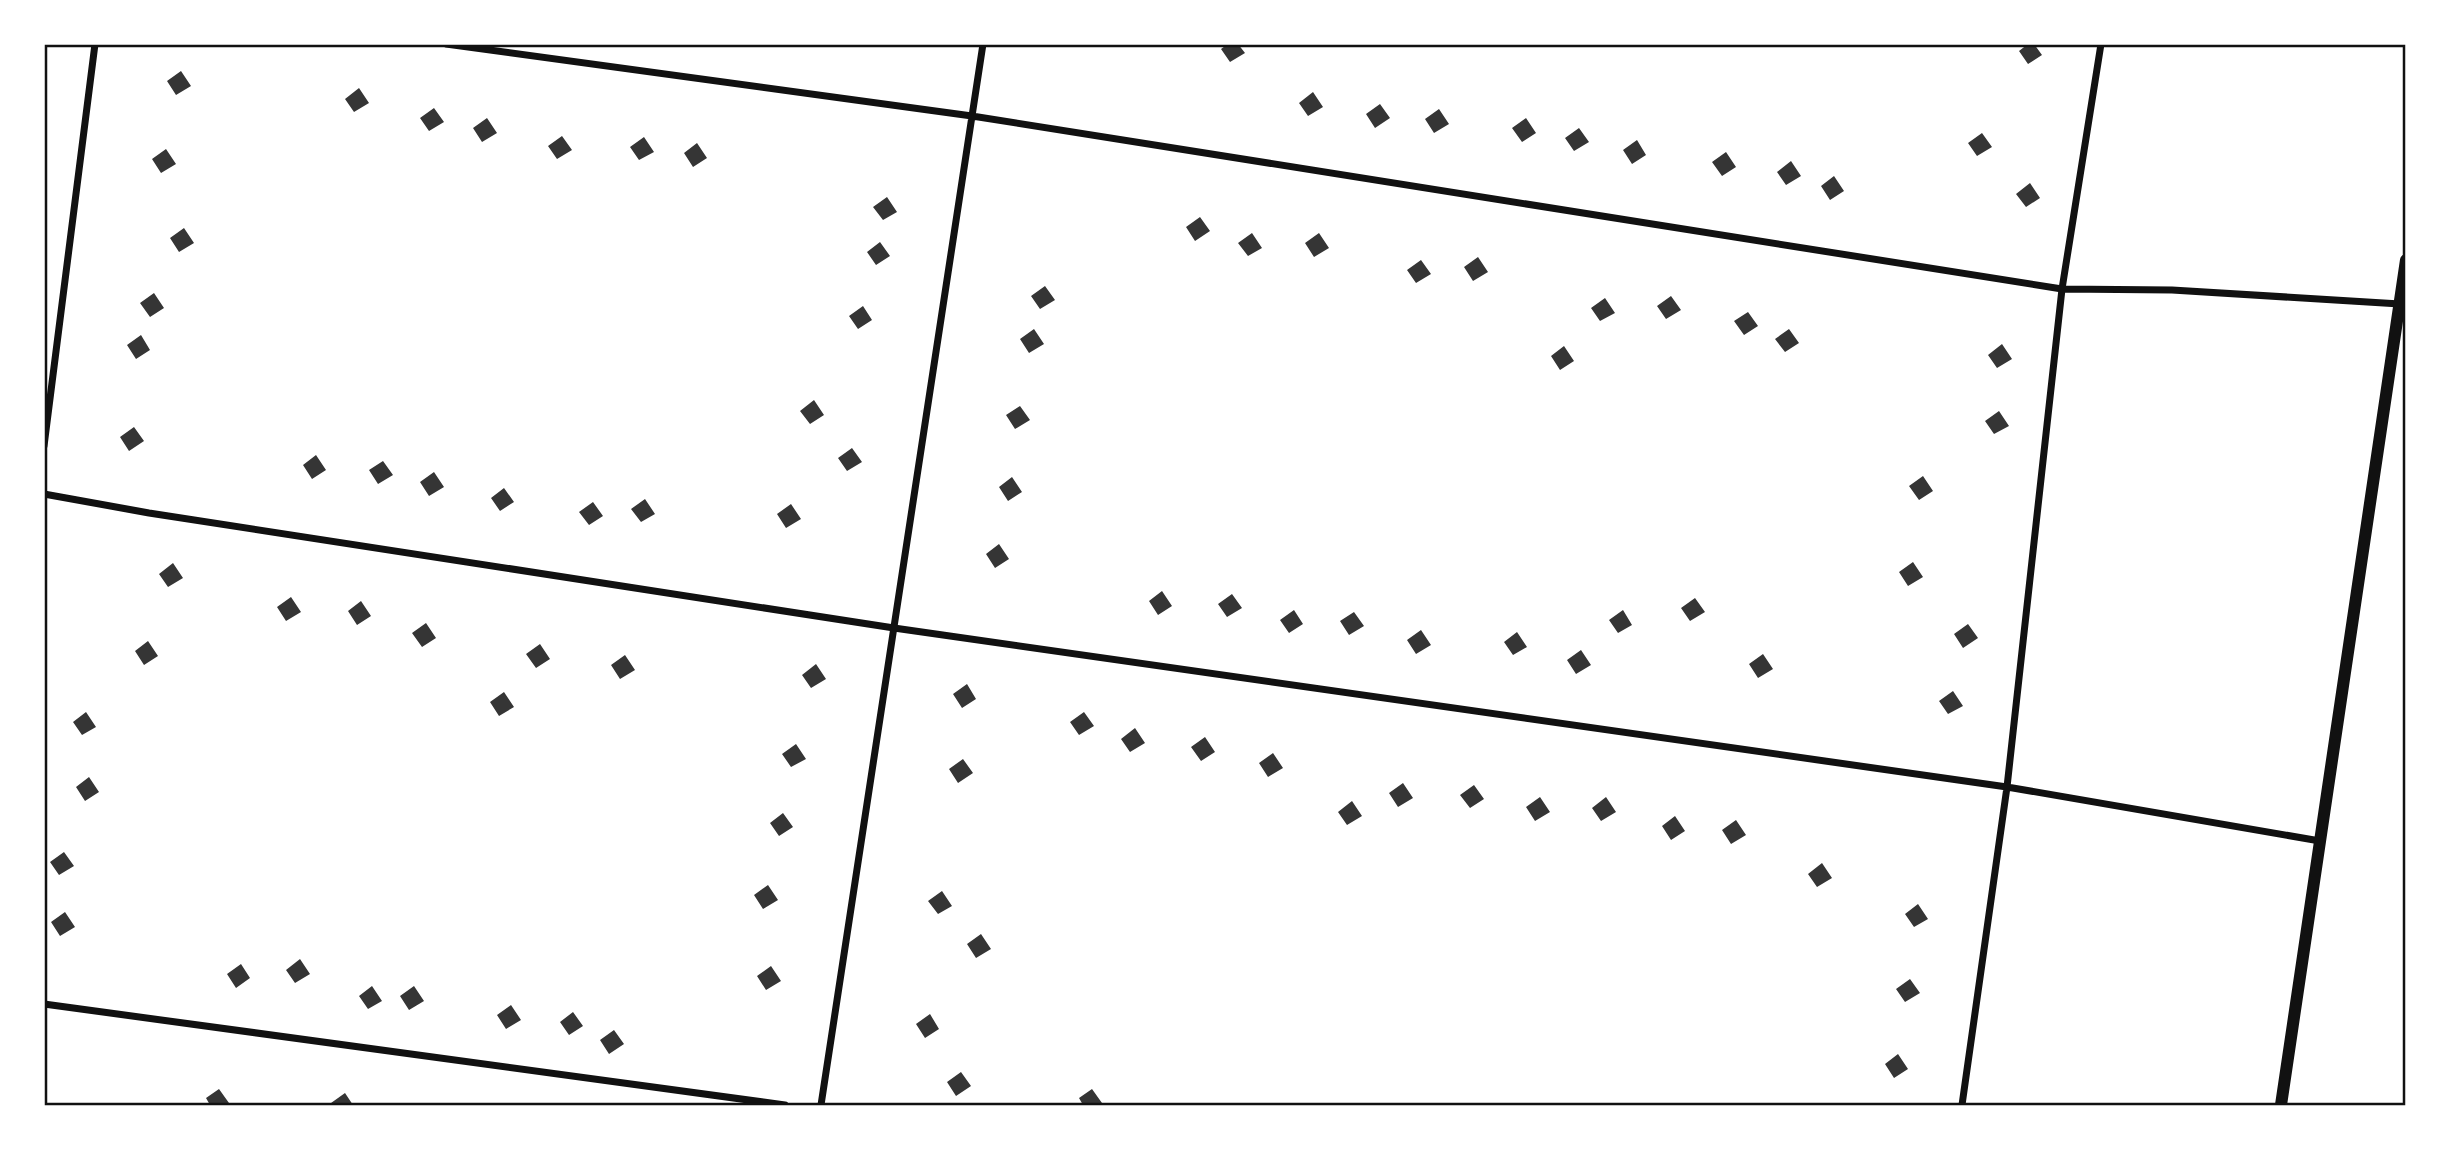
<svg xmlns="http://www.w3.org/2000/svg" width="2450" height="1149" font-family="Overpass,sans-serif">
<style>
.building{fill:#353535}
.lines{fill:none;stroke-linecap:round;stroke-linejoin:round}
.minor{stroke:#111;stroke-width:7}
.tertiary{stroke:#111;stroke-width:12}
.neatline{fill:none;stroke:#111;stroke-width:2.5}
</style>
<rect width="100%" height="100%" fill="#fff"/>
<path class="building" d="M 1228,44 L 1238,44 L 1245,53 L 1230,62 L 1221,49 Z
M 2028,44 L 2034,44 L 2042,55 L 2028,64 L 2019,51 Z
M 181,71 L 191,86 L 176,95 L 167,81 Z
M 359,88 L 369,103 L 354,112 L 345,99 Z
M 1313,92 L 1323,107 L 1308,116 L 1299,103 Z
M 1380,104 L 1390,118 L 1375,128 L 1366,114 Z
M 434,108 L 444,122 L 429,131 L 420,118 Z
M 1439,109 L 1449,124 L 1434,133 L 1425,119 Z
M 487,118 L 497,133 L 482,142 L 473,128 Z
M 1526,118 L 1536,133 L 1522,142 L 1512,128 Z
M 1579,128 L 1589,142 L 1574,151 L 1565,138 Z
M 1982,133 L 1992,147 L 1977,156 L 1968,143 Z
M 562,136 L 572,150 L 557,159 L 548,146 Z
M 644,137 L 654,152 L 639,160 L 630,147 Z
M 1637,140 L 1646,155 L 1632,164 L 1623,150 Z
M 697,143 L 707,158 L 693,167 L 684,153 Z
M 166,149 L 176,164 L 161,173 L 152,159 Z
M 1726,152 L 1736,167 L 1722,176 L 1712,162 Z
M 1791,161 L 1801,176 L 1786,185 L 1777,172 Z
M 1834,176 L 1844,191 L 1830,200 L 1821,186 Z
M 2030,183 L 2040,198 L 2026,207 L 2016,194 Z
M 887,197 L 897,212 L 883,220 L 873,207 Z
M 1200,217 L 1210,231 L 1195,241 L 1186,227 Z
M 184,228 L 194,243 L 179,252 L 170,238 Z
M 1252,233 L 1262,248 L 1248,256 L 1238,243 Z
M 1319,233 L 1329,248 L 1314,257 L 1305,243 Z
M 880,242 L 890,256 L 876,265 L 867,252 Z
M 1478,257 L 1488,272 L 1473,281 L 1464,267 Z
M 1421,260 L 1431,274 L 1416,283 L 1407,270 Z
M 1045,286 L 1055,300 L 1040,309 L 1031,296 Z
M 154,293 L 164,308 L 150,317 L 140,303 Z
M 1671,296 L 1681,310 L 1666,319 L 1657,306 Z
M 1605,298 L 1615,313 L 1600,321 L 1591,308 Z
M 863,306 L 872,320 L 858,329 L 849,316 Z
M 1748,312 L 1758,326 L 1744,335 L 1734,321 Z
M 1034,329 L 1044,344 L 1029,353 L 1020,339 Z
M 1789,329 L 1799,343 L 1785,352 L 1775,339 Z
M 141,335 L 150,350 L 136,359 L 127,345 Z
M 2002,344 L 2012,359 L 1997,368 L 1988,355 Z
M 1564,346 L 1574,361 L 1560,370 L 1551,356 Z
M 814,400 L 824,415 L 810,424 L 800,411 Z
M 1020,406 L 1030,420 L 1015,429 L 1006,415 Z
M 1999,411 L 2009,426 L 1994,434 L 1985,421 Z
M 134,427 L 144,441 L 129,451 L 120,437 Z
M 852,448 L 862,462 L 847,471 L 838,458 Z
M 316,455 L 326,470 L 312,479 L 303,465 Z
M 383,461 L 393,475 L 378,484 L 369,470 Z
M 434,472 L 444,487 L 429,496 L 420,482 Z
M 1923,476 L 1933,491 L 1919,500 L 1909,486 Z
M 1012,477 L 1022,492 L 1008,501 L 999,487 Z
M 504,488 L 514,502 L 500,511 L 491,498 Z
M 645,499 L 655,514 L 641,522 L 631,509 Z
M 593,502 L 603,516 L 589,525 L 579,512 Z
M 791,504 L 801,519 L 786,528 L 777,514 Z
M 999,544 L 1009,559 L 995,568 L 986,554 Z
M 1913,562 L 1923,577 L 1908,586 L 1899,572 Z
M 173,563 L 183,578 L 168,587 L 159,574 Z
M 1162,591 L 1172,606 L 1158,615 L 1149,601 Z
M 1232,594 L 1242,608 L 1227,617 L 1218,604 Z
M 291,597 L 301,612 L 286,621 L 277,607 Z
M 1695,598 L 1705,612 L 1690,621 L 1681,608 Z
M 361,601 L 371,616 L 357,625 L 348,611 Z
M 1294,610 L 1303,624 L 1289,633 L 1280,620 Z
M 1623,610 L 1632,625 L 1618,633 L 1609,620 Z
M 1354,612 L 1364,626 L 1349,635 L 1340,621 Z
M 426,623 L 436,638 L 422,647 L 412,633 Z
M 1968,624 L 1978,638 L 1963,648 L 1954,634 Z
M 1421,630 L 1431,645 L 1416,654 L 1407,640 Z
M 1517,632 L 1527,647 L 1513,655 L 1504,642 Z
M 148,641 L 158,656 L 144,665 L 135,651 Z
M 540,644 L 550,659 L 536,668 L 526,654 Z
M 1581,650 L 1591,665 L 1576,674 L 1567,660 Z
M 1763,654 L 1773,669 L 1758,678 L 1749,664 Z
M 625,655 L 635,670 L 620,679 L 611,665 Z
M 816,664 L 826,679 L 811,688 L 802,675 Z
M 967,684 L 976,699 L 962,708 L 953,694 Z
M 1953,691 L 1963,706 L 1948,714 L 1939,701 Z
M 504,692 L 514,707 L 499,716 L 490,702 Z
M 86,712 L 96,727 L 82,735 L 73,722 Z
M 1084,712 L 1094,726 L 1079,735 L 1070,722 Z
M 1135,728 L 1145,743 L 1130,752 L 1121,739 Z
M 1205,737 L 1215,752 L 1201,761 L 1191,747 Z
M 796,744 L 806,759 L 791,767 L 782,754 Z
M 1273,753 L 1283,768 L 1268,777 L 1259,763 Z
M 963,759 L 973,773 L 958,783 L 949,769 Z
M 89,777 L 99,792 L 85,801 L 76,787 Z
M 1403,783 L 1413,798 L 1398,807 L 1389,793 Z
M 1474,785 L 1484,799 L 1470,808 L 1460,795 Z
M 1540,797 L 1550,812 L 1535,821 L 1526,807 Z
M 1606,797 L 1616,812 L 1601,821 L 1592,808 Z
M 1352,801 L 1362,816 L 1347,825 L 1338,812 Z
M 783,813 L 793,827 L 779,836 L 770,823 Z
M 1675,816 L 1685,831 L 1671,840 L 1662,826 Z
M 1736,820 L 1746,835 L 1731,844 L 1722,830 Z
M 64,852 L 74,866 L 59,875 L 50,862 Z
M 1822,863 L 1832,878 L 1817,887 L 1808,874 Z
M 768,885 L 778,900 L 763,909 L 754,895 Z
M 942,891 L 952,906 L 938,914 L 928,901 Z
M 1918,904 L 1928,919 L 1914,927 L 1905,914 Z
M 65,912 L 75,927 L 60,936 L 51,922 Z
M 981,934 L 991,949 L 976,958 L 967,944 Z
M 300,959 L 310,974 L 295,983 L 286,970 Z
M 241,964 L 250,978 L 236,988 L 227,974 Z
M 771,966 L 781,981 L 766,990 L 757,976 Z
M 1910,979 L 1920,993 L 1905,1002 L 1896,989 Z
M 372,986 L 382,1001 L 368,1009 L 359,996 Z
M 414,986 L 424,1001 L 409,1010 L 400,996 Z
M 511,1005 L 521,1020 L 506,1029 L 497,1015 Z
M 573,1012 L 583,1026 L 569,1035 L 560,1022 Z
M 930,1014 L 939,1029 L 925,1038 L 916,1024 Z
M 614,1030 L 624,1044 L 609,1054 L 600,1040 Z
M 1898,1054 L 1908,1069 L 1894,1078 L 1885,1064 Z
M 961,1072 L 971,1086 L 956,1096 L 947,1082 Z
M 219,1089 L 229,1103 L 210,1105 L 206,1098 Z
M 1092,1089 L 1102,1103 L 1083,1105 L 1079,1098 Z
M 345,1093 L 353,1105 L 332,1105 L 331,1103 Z"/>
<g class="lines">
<path class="minor" d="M 446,44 L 972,116 L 2062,289 L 2172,290 L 2400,304
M 44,446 L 95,44
M 44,494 L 149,513 L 894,628 L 2007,787 L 2320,841
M 44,1004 L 785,1105
M 821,1105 L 983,44
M 1962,1105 L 2007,787 L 2062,289 L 2101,44"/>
<path class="tertiary" d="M 2281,1105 L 2406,260"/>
</g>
<rect width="2450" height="1149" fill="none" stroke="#ffffff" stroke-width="91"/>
<rect x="46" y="46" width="2358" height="1058" class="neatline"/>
</svg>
